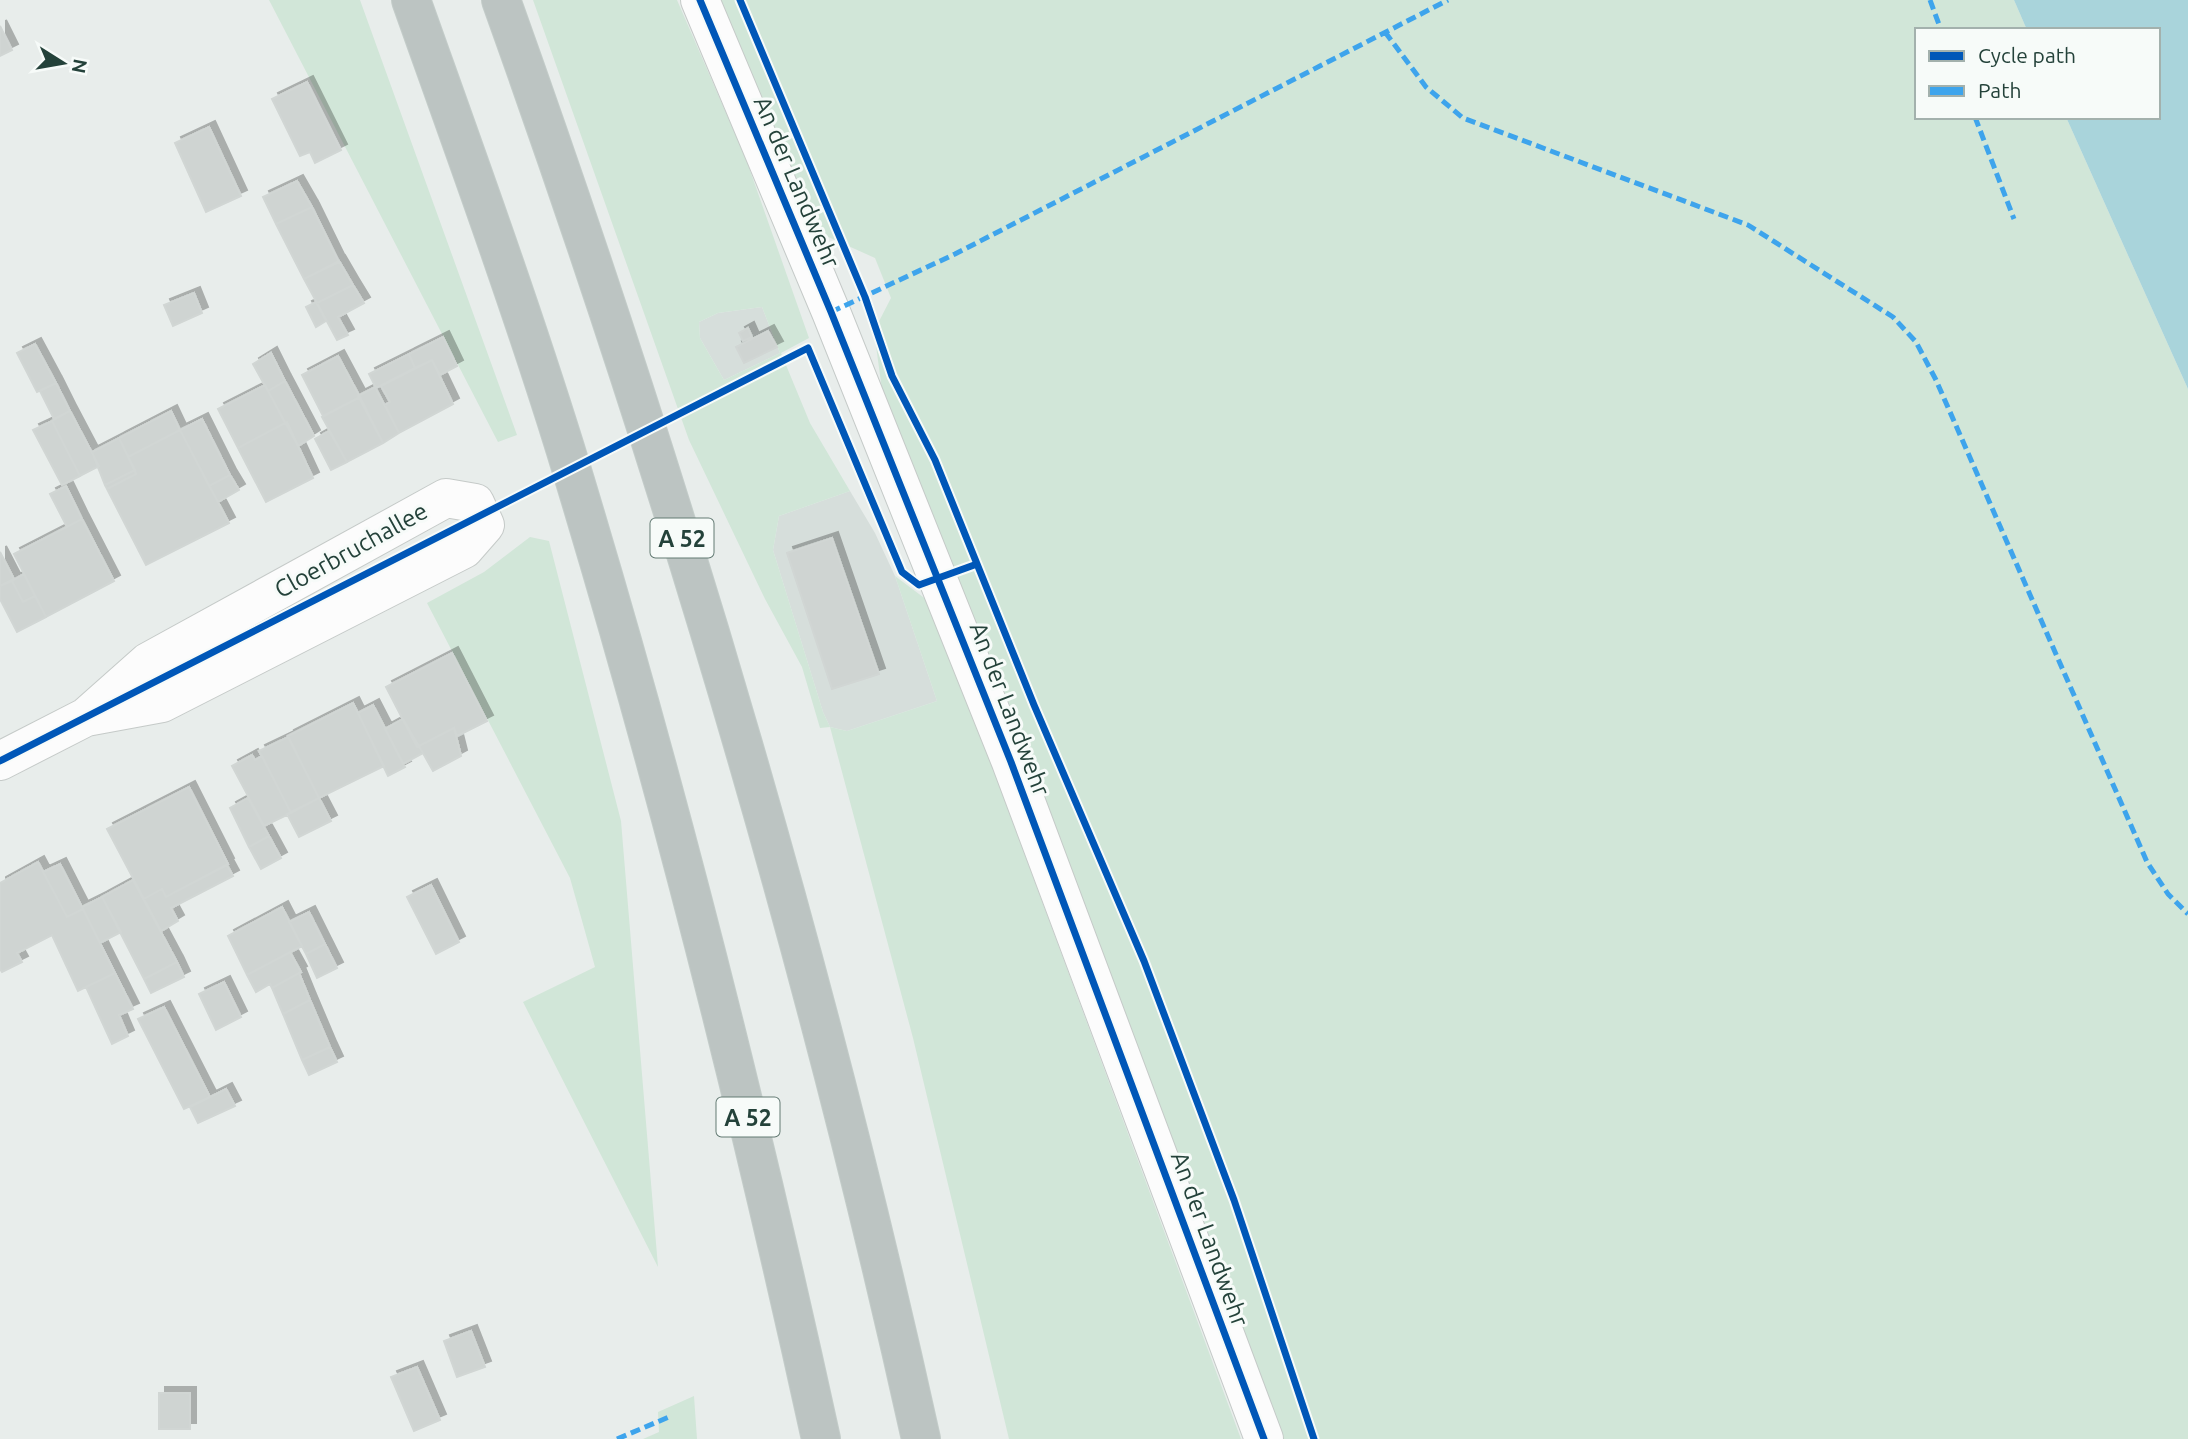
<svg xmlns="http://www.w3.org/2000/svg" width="2188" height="1439" font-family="Ubuntu,sans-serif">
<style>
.built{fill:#d6dedb}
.green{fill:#d1e6d8;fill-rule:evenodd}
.water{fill:#a9d4db}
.building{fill:#cfd4d2;stroke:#d1d6d4;stroke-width:2;filter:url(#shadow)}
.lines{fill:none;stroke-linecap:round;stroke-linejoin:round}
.minor-casing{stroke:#c5cac8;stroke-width:40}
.highway-casing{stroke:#c3ccc9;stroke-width:40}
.minor{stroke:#fcfcfc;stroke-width:38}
.highway{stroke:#bcc4c2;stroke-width:38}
.quiet{stroke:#3ea4ec;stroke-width:5;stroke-dasharray:10 5;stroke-linecap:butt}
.cycleway-casing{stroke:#f7fbf9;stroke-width:11}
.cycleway{stroke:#0057b8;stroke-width:7}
.labels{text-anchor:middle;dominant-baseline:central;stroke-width:6;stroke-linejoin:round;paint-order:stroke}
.shield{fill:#f7fbf9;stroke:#637a73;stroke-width:2}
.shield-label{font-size:23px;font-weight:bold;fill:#24423a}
.street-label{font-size:24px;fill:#24423a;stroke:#f7fbf9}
</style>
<defs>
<filter id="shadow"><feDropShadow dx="6" dy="-6" stdDeviation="0" flood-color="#0004"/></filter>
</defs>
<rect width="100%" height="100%" fill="#e8edeb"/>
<path class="built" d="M 762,307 L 780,353 L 724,380 L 700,338 L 699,322 L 718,313 Z
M 850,491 L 875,533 L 895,576 L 937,701 L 847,731 L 830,727 L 823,712 L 773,550 L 779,516 Z"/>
<path class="green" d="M 269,0 L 360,0 L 517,435 L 498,442 Z
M 533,0 L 677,0 L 746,159 L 809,338 L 781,353 L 810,423 L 850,491 L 779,516 L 773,550 L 823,712 L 830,727 L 847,731 L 937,701 L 895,576 L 927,600 L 949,650 L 1241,1439 L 1009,1439 L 913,1038 L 830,727 L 820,728 L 802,667 L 765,599 L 689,440 ZM 762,307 L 780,353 L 724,380 L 700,338 L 699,322 L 718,313 Z
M 718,0 L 2014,0 L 2027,30 L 1917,30 L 1917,117 L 2066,117 L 2188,389 L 2188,1439 L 1283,1439 L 1064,852 L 882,390 L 874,331 L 891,298 L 875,258 L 815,231 Z
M 530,537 L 549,541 L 621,821 L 658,1267 L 523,1002 L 595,967 L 570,878 L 427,603 L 484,572 Z
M 694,1396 L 697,1439 L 643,1439 L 659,1432 L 658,1412 Z"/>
<path class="water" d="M 2014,0 L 2188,0 L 2188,389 L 2066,117 L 2158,117 L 2158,30 L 2027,30 Z"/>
<path class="building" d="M 0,26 L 12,50 L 0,56 Z
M 307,82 L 341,150 L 315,163 L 310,152 L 300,156 L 272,99 Z
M 209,127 L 241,196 L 206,212 L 175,143 Z
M 297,181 L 312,207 L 276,224 L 263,197 Z
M 312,207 L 339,262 L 304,279 L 276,224 Z
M 339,261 L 353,285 L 317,303 L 304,279 Z
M 353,285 L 364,303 L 338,317 L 348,335 L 337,340 L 317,303 Z
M 194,293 L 202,313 L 173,326 L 164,305 Z
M 316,302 L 326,321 L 316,327 L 306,307 Z
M 748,328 L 752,337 L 743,341 L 739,333 Z
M 768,331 L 777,347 L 744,363 L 736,347 Z
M 443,337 L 457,366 L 440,375 L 432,360 L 415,368 L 409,354 Z
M 35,344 L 56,383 L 37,392 L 17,353 Z
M 271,353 L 285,381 L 268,391 L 253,364 Z
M 409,354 L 415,368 L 376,388 L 369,374 Z
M 338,356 L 360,397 L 323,416 L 302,375 Z
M 432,360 L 453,404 L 399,433 L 385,405 L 390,402 L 381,386 Z
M 285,381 L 314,436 L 298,446 L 268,391 Z
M 56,383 L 70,411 L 54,419 L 40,391 Z
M 265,385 L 285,423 L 238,448 L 218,409 Z
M 375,387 L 399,433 L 383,443 L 358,396 Z
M 360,397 L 383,443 L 347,462 L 322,417 Z
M 70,411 L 99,466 L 80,476 L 52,421 Z
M 171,411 L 180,430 L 128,457 L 119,438 Z
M 202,419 L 230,475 L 209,486 L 180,430 Z
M 52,421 L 80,476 L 62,485 L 33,430 Z
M 287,422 L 313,478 L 266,502 L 238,448 Z
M 180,430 L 229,523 L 146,565 L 107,489 L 136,474 L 128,457 Z
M 329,431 L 347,462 L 331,470 L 315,439 Z
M 119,438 L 135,470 L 105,485 L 92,452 Z
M 135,470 L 136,474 L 107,489 L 105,485 Z
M 230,475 L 239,490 L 218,502 L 209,486 Z
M 66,486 L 82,519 L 67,527 L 50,494 Z
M 82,519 L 114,581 L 46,617 L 14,554 Z
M 832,538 L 879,674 L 832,689 L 787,553 Z
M 0,552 L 14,579 L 0,586 Z
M 24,574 L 35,596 L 23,602 L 12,581 Z
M 12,581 L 23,602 L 35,596 L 46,617 L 17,632 L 0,599 L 0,586 Z
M 452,653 L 487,721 L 457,736 L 454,728 L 417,747 L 386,687 Z
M 353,703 L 384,766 L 319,798 L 288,736 Z
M 373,705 L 405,767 L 388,776 L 358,713 Z
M 403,719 L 423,753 L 403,764 L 385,729 Z
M 454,728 L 461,756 L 433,771 L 419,746 Z
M 288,737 L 319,798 L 291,813 L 259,751 Z
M 252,755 L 255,760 L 262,756 L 291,813 L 264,826 L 232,766 Z
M 189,787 L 228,864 L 166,897 L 162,889 L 144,899 L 107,829 Z
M 248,798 L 269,836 L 249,847 L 230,808 Z
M 319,798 L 331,821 L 299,837 L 287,814 Z
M 269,836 L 281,858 L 261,869 L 249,847 Z
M 38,862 L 67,917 L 83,909 L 115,973 L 78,991 L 52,935 L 17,953 L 22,962 L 2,972 L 0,969 L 0,883 Z
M 60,864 L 83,909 L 67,917 L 43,872 Z
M 227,865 L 233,876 L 171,908 L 178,921 L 161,931 L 144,899 L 162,889 L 166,897 Z
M 133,880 L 177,962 L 144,979 L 102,897 Z
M 431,885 L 459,942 L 436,954 L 407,897 Z
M 102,897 L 121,932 L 100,943 L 82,907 Z
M 282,907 L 302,946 L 247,975 L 228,936 Z
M 309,912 L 325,944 L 306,954 L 289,922 Z
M 325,944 L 337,968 L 317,978 L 306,954 Z
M 290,952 L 301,972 L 272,988 L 270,984 L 256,992 L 247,975 Z
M 177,962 L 184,977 L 151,993 L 144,979 Z
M 115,973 L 133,1009 L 119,1015 L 128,1036 L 112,1044 L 86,987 Z
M 299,973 L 310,1000 L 283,1014 L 272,988 Z
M 224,982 L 241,1017 L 216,1030 L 199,994 Z
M 310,1000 L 330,1047 L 302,1060 L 283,1014 Z
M 164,1007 L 210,1097 L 184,1109 L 138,1019 Z
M 330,1047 L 337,1062 L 309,1075 L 302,1060 Z
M 226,1089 L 235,1106 L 198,1123 L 190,1107 Z
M 471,1331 L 485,1367 L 457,1377 L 444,1341 Z
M 417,1367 L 440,1420 L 414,1431 L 391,1377 Z
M 159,1393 L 190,1393 L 190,1429 L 159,1429 Z"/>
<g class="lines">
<defs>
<path id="minor" d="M 700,0 L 831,312 L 1011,762 L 1264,1439
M 0,761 L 86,717 L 148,662 L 446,498 L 475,503 L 485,525 L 464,549 L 162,703 L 86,717"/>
<path id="highway" d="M 411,0 C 464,149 518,297 565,448 C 665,775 748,1105 821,1439
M 501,0 C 670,471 813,950 921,1439"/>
</defs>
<use href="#minor" class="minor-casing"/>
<use href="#highway" class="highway-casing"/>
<use href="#minor" class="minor"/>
<use href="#highway" class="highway"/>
<path class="quiet" d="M 1930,0 L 1941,30
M 1385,32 L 1426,87 L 1463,118 L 1748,225 L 1893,317 L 1916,342 L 1936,380 L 2147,862 L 2168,894 L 2188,914
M 1975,117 L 2014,219
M 831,312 L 955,254 L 1448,0
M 617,1439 L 669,1417"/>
<defs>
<path id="cycleway" d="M 700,0 L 831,312 L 1011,762 L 1264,1439
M 740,0 L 865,297 L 892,376 L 935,460 L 1034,705 L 1144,961 L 1234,1200 L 1314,1439
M 0,761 L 808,348 L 902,572 L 919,585 L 977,564"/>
</defs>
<use href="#cycleway" class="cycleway-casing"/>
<use href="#cycleway" class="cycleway"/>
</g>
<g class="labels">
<g class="shield">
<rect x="650.5" y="518.5" width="63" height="39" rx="5"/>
<rect x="716.5" y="1097.5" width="63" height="39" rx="5"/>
</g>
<g class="shield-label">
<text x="682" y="538">A 52</text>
<text x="748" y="1117">A 52</text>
</g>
<g class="street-label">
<text transform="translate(797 182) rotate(67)">An der Landwehr</text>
<text transform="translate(351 550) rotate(-29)">Cloerbruchallee</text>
<text transform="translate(1010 709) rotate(69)">An der Landwehr</text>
<text transform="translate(1210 1239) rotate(70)">An der Landwehr</text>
</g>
</g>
<rect x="1915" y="28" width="245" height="91" fill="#f7fbf9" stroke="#a3b1ad" stroke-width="2"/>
<rect x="1929" y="51" width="35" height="10" fill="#0057b8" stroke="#a3b1ad" stroke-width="2"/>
<text x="1978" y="63" font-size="21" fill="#24423a">Cycle path</text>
<rect x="1929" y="86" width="35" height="10" fill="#3ea4ec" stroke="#a3b1ad" stroke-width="2"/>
<text x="1978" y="98" font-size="21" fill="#24423a">Path</text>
<g transform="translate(63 63) rotate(101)" stroke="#f7fbf9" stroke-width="5" paint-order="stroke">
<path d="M0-5L12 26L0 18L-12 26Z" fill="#24423a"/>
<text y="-10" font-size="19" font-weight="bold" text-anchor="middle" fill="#24423a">N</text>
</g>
</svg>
